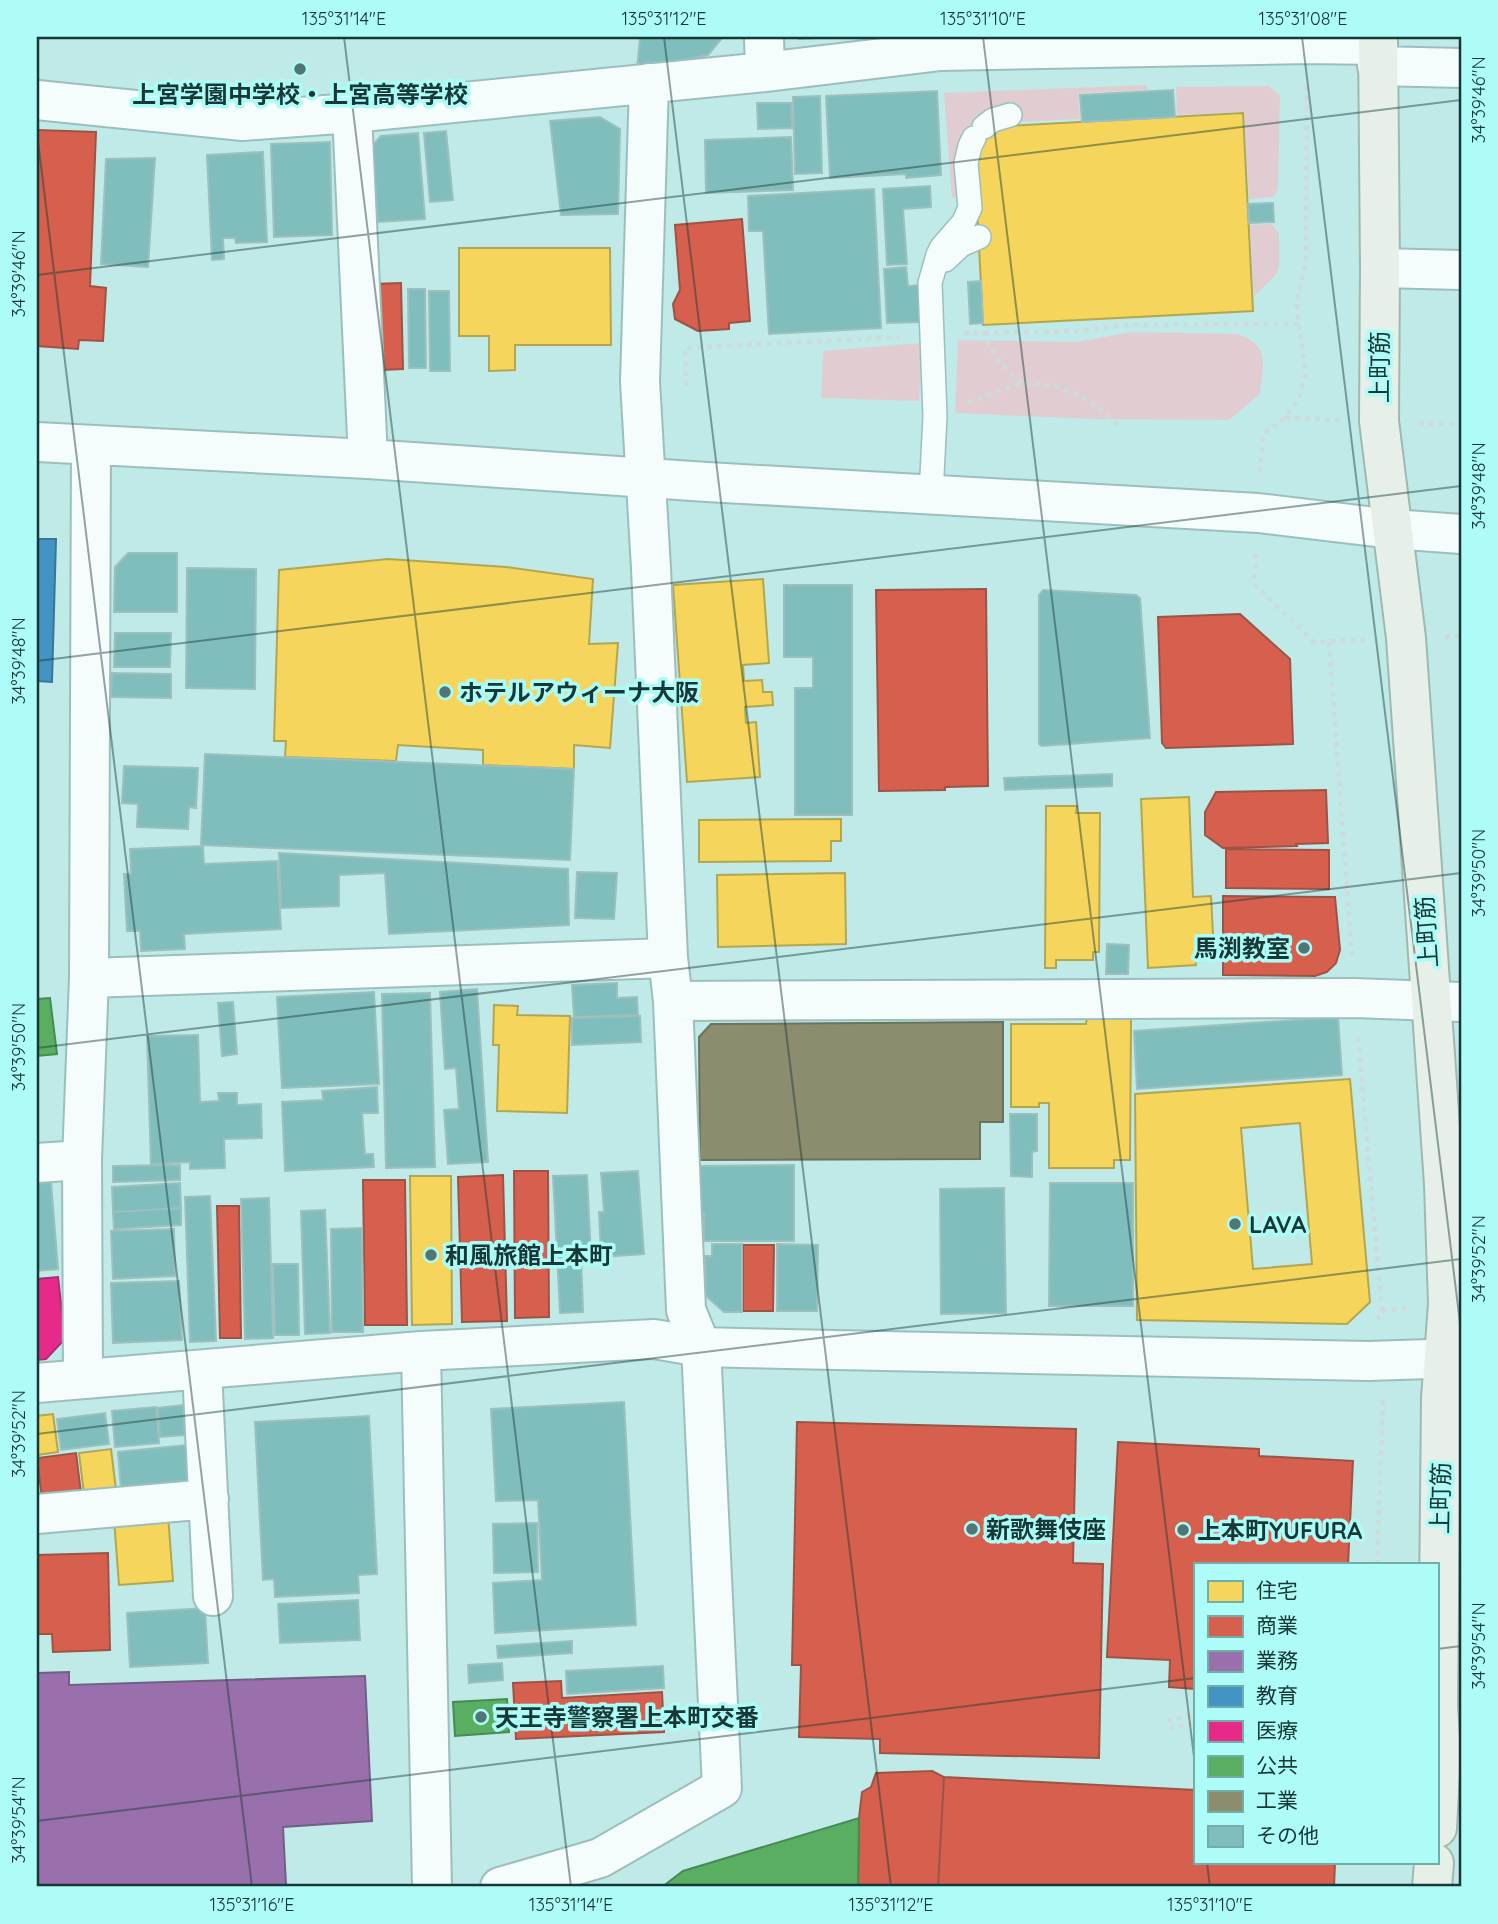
<svg xmlns="http://www.w3.org/2000/svg" width="1498" height="1924" font-family="Quicksand,'Noto Sans JP',sans-serif">
<style>
.green{fill:#e1cdd1}
.homes{fill:#f6d55c;stroke:#b3a651;stroke-width:2;fill-rule:evenodd}
.shops{fill:#d6604d;stroke:#9d5446;stroke-width:2}
.offices{fill:#9970ab;stroke:#725f88;stroke-width:2}
.schools{fill:#4393c3;stroke:#367899;stroke-width:2}
.health{fill:#e7298a;stroke:#a92e71;stroke-width:2}
.public{fill:#5aae61;stroke:#468b54;stroke-width:2}
.industry{fill:#8c8c6e;stroke:#69735d;stroke-width:2}
.building{fill:#7fbebc;stroke:#9dc0be;stroke-width:2}
.lines{fill:none;stroke-linecap:round;stroke-linejoin:round}
.service-casing{stroke:#9cbfbd;stroke-width:26}
.minor-casing{stroke:#9cbfbd;stroke-width:42}
.tertiary-casing{stroke:#9cbfbd;stroke-width:42}
.primary-casing{stroke:#9ebaad;stroke-width:42}
.path{stroke:#cddcda;stroke-width:4.5;stroke-dasharray:5 5;stroke-linecap:butt}
.service{stroke:#f5fcfc;stroke-width:23}
.minor{stroke:#f5fcfc;stroke-width:38}
.tertiary{stroke:#f5fcfc;stroke-width:38}
.primary{stroke:#e6f0e9;stroke-width:38}
.ticks{fill:none;stroke:#173836;stroke-width:2;stroke-opacity:0.45}
.poi-dot{fill:#527674;stroke:#adfcf7;stroke-width:2.5}
.labels{text-anchor:middle;dominant-baseline:central;stroke-width:7;stroke-linejoin:round;paint-order:stroke}
.poi-label{font-size:24px;font-weight:bold;fill:#173836;stroke:#adfcf7;text-anchor:start}
.street-label{font-size:24px;fill:#173836;stroke:#adfcf7}
.neatline{fill:none;stroke:#173836;stroke-width:2.5}
.ticks-label{font-size:18px;text-anchor:middle;fill:#173836}
</style>
<rect width="100%" height="100%" fill="#bfeae8"/>
<path class="green" d="M 1147,85 L 1147,90 L 1078,93 L 1080,119 L 1012,122 L 977,118 C 951,143 956,165 958,198 L 952,198 L 944,93 Z
M 1269,86 L 1280,96 L 1278,189 L 1273,197 L 1249,199 L 1244,112 L 1177,115 L 1176,87 Z
M 1272,224 L 1279,234 L 1279,266 L 1276,275 L 1254,296 L 1250,225 Z
M 1132,332 L 1237,334 C 1271,345 1263,364 1260,394 L 1229,420 L 1092,419 L 955,413 L 958,340 L 1077,342 Z
M 922,343 L 919,401 L 821,398 L 823,351 Z"/>
<path class="homes" d="M 1243,113 L 1253,311 L 983,325 L 973,128 Z
M 459,248 L 610,248 L 611,345 L 515,345 L 515,370 L 489,371 L 489,336 L 459,336 Z
M 388,559 L 506,567 L 593,579 L 589,644 L 618,643 L 610,748 L 574,745 L 574,769 L 483,765 L 483,750 L 398,745 L 396,761 L 285,757 L 286,741 L 274,741 L 279,570 Z
M 763,579 L 769,663 L 743,665 L 744,681 L 762,680 L 763,692 L 772,692 L 773,705 L 745,707 L 746,723 L 756,722 L 760,777 L 687,782 L 673,585 Z
M 1189,797 L 1193,897 L 1211,896 L 1214,953 L 1195,953 L 1196,965 L 1148,968 L 1141,799 Z
M 1046,806 L 1077,806 L 1076,813 L 1100,813 L 1099,952 L 1093,952 L 1093,960 L 1056,960 L 1056,968 L 1045,968 Z
M 841,819 L 841,841 L 831,841 L 831,861 L 699,862 L 699,820 Z
M 845,873 L 846,944 L 718,947 L 717,875 Z
M 494,1005 L 518,1006 L 517,1015 L 570,1016 L 567,1113 L 497,1111 L 499,1045 L 493,1045 Z
M 1087,1018 L 1131,1018 L 1130,1160 L 1114,1160 L 1114,1168 L 1049,1168 L 1049,1103 L 1039,1103 L 1039,1107 L 1011,1107 L 1011,1024 L 1086,1024 Z
M 1350,1079 L 1370,1302 L 1347,1324 L 1137,1320 L 1135,1094 ZM 1300,1123 L 1312,1264 L 1253,1269 L 1241,1128 Z
M 410,1176 L 451,1176 L 452,1324 L 412,1325 Z
M 53,1414 L 58,1452 L 37,1455 L 37,1416 Z
M 111,1449 L 117,1498 L 85,1502 L 79,1453 Z
M 168,1515 L 173,1581 L 119,1585 L 114,1519 Z"/>
<path class="shops" d="M 37,130 L 96,132 L 90,286 L 106,288 L 103,341 L 79,340 L 78,349 L 37,346 Z
M 742,219 L 750,321 L 729,323 L 729,329 L 698,331 L 675,319 L 673,304 L 680,290 L 675,225 Z
M 401,283 L 403,369 L 381,370 L 371,284 Z
M 986,589 L 988,786 L 945,787 L 945,790 L 879,791 L 876,590 Z
M 1240,614 L 1290,659 L 1293,744 L 1166,748 L 1162,743 L 1158,617 Z
M 1326,790 L 1328,843 L 1296,844 L 1297,846 L 1223,848 L 1205,835 L 1205,812 L 1216,792 Z
M 1226,849 L 1329,850 L 1329,889 L 1226,888 Z
M 1223,896 L 1335,897 L 1340,950 L 1336,963 L 1327,972 L 1315,976 L 1223,975 Z
M 514,1171 L 548,1171 L 549,1317 L 515,1318 Z
M 503,1175 L 507,1321 L 462,1322 L 458,1177 Z
M 363,1180 L 405,1180 L 407,1325 L 365,1325 Z
M 217,1206 L 239,1206 L 241,1338 L 220,1338 Z
M 743,1245 L 774,1245 L 773,1311 L 743,1311 Z
M 797,1422 L 1076,1429 L 1073,1563 L 1103,1564 L 1099,1758 L 880,1753 L 880,1739 L 799,1737 L 801,1665 L 792,1665 Z
M 1118,1442 L 1259,1449 L 1259,1456 L 1353,1461 L 1348,1565 L 1195,1565 L 1195,1689 L 1169,1687 L 1170,1660 L 1107,1657 Z
M 76,1453 L 82,1501 L 43,1506 L 37,1458 Z
M 108,1553 L 110,1650 L 53,1652 L 52,1634 L 37,1634 L 37,1555 Z
M 561,1681 L 562,1698 L 662,1692 L 664,1732 L 516,1739 L 513,1683 Z
M 932,1771 L 944,1777 L 938,1887 L 858,1887 L 859,1818 L 862,1792 L 871,1787 L 876,1773 Z
M 944,1777 L 1195,1790 L 1195,1863 L 1335,1863 L 1334,1887 L 938,1887 Z"/>
<path class="offices" d="M 69,1672 L 69,1685 L 365,1676 L 372,1821 L 283,1827 L 286,1885 L 275,1887 L 37,1887 L 37,1673 Z"/>
<path class="schools" d="M 37,539 L 56,539 L 52,682 L 37,681 Z"/>
<path class="health" d="M 58,1277 L 65,1339 L 46,1359 L 37,1360 L 37,1279 Z"/>
<path class="public" d="M 50,998 L 57,1054 L 37,1056 L 37,999 Z
M 507,1699 L 509,1732 L 455,1736 L 453,1702 Z
M 859,1818 L 858,1887 L 662,1887 L 683,1871 Z"/>
<path class="industry" d="M 1003,1022 L 1003,1122 L 980,1122 L 980,1159 L 700,1160 L 699,1037 L 711,1024 Z"/>
<path class="building" d="M 640,37 L 723,37 L 708,55 L 637,69 Z
M 799,37 L 843,37 L 799,39 Z
M 1173,90 L 1175,117 L 1082,122 L 1080,95 Z
M 937,91 L 941,175 L 906,178 L 906,174 L 830,178 L 826,96 Z
M 820,96 L 822,173 L 795,174 L 793,97 Z
M 757,103 L 791,103 L 792,128 L 758,129 Z
M 600,117 L 620,129 L 618,214 L 561,215 L 550,121 Z
M 446,131 L 453,200 L 430,202 L 424,133 Z
M 418,133 L 425,219 L 378,222 L 372,146 L 381,136 Z
M 791,137 L 793,190 L 706,193 L 705,140 Z
M 330,142 L 332,235 L 274,237 L 271,144 Z
M 263,152 L 267,242 L 236,243 L 235,238 L 223,238 L 224,259 L 212,260 L 207,155 Z
M 155,158 L 148,267 L 101,264 L 106,159 Z
M 930,186 L 931,207 L 903,209 L 907,264 L 887,265 L 883,189 Z
M 874,189 L 881,328 L 769,334 L 763,231 L 749,231 L 748,196 Z
M 1273,203 L 1274,222 L 1249,223 L 1248,204 Z
M 906,267 L 908,286 L 920,285 L 921,322 L 887,323 L 884,269 Z
M 981,281 L 983,323 L 970,324 L 968,282 Z
M 408,289 L 425,289 L 426,368 L 409,368 Z
M 429,291 L 449,291 L 450,371 L 430,371 Z
M 128,553 L 177,553 L 177,612 L 114,612 L 115,567 Z
M 187,568 L 256,569 L 255,689 L 186,688 Z
M 784,585 L 852,585 L 852,815 L 795,815 L 795,688 L 813,688 L 813,657 L 784,657 Z
M 1043,590 L 1136,595 L 1140,598 L 1150,738 L 1042,746 L 1039,744 L 1039,595 Z
M 115,633 L 171,633 L 170,667 L 114,667 Z
M 112,673 L 171,674 L 171,698 L 111,697 Z
M 205,754 L 574,769 L 570,860 L 201,845 Z
M 124,766 L 198,768 L 196,808 L 189,807 L 188,829 L 137,827 L 138,804 L 122,803 Z
M 1112,774 L 1112,786 L 1005,790 L 1004,778 Z
M 203,846 L 204,864 L 277,861 L 281,929 L 184,934 L 185,949 L 141,951 L 140,931 L 127,931 L 124,874 L 131,874 L 130,849 Z
M 279,853 L 568,869 L 569,925 L 389,934 L 385,873 L 339,875 L 339,906 L 281,908 Z
M 577,872 L 617,873 L 614,919 L 575,918 Z
M 1107,944 L 1129,945 L 1128,974 L 1106,974 Z
M 617,983 L 617,998 L 637,997 L 638,1015 L 574,1017 L 572,985 Z
M 477,989 L 488,1162 L 448,1164 L 444,1110 L 459,1109 L 456,1068 L 445,1069 L 440,992 Z
M 374,992 L 379,1084 L 282,1088 L 277,997 Z
M 430,993 L 435,1167 L 386,1168 L 382,994 Z
M 233,1002 L 237,1054 L 222,1056 L 218,1003 Z
M 640,1016 L 641,1042 L 572,1045 L 572,1018 Z
M 1338,1017 L 1342,1075 L 1137,1089 L 1134,1031 Z
M 198,1035 L 200,1102 L 219,1101 L 218,1093 L 237,1093 L 237,1105 L 261,1104 L 262,1138 L 224,1139 L 225,1168 L 190,1169 L 190,1162 L 151,1164 L 147,1036 Z
M 377,1087 L 378,1113 L 362,1113 L 365,1154 L 373,1154 L 374,1167 L 285,1171 L 282,1102 L 323,1100 L 322,1091 Z
M 1010,1114 L 1037,1114 L 1037,1151 L 1032,1152 L 1032,1177 L 1011,1176 Z
M 180,1165 L 180,1180 L 113,1182 L 113,1166 Z
M 794,1165 L 794,1241 L 704,1241 L 704,1213 L 698,1213 L 698,1166 Z
M 638,1171 L 644,1254 L 601,1257 L 599,1212 L 604,1212 L 601,1173 Z
M 587,1175 L 591,1256 L 581,1256 L 583,1312 L 560,1313 L 553,1176 Z
M 51,1182 L 58,1269 L 37,1271 L 37,1184 Z
M 180,1183 L 181,1208 L 113,1212 L 112,1187 Z
M 1050,1183 L 1133,1183 L 1133,1306 L 1049,1306 Z
M 1004,1188 L 1006,1313 L 941,1314 L 940,1189 Z
M 210,1196 L 216,1341 L 190,1342 L 185,1197 Z
M 269,1198 L 273,1338 L 245,1339 L 241,1199 Z
M 181,1208 L 181,1225 L 114,1229 L 113,1212 Z
M 325,1210 L 330,1333 L 305,1334 L 301,1211 Z
M 362,1228 L 363,1332 L 332,1332 L 331,1229 Z
M 174,1229 L 175,1276 L 113,1279 L 111,1231 Z
M 712,1244 L 742,1244 L 742,1312 L 724,1312 L 706,1296 L 705,1256 L 712,1256 Z
M 777,1244 L 818,1245 L 817,1311 L 777,1311 Z
M 273,1264 L 298,1264 L 299,1335 L 275,1335 Z
M 179,1281 L 182,1340 L 113,1343 L 111,1283 Z
M 624,1402 L 636,1625 L 495,1633 L 493,1583 L 542,1580 L 538,1500 L 496,1501 L 491,1409 Z
M 183,1405 L 185,1435 L 160,1437 L 158,1408 Z
M 156,1407 L 159,1443 L 115,1447 L 112,1411 Z
M 105,1413 L 109,1444 L 61,1450 L 57,1419 Z
M 369,1416 L 377,1574 L 358,1575 L 359,1593 L 275,1597 L 274,1579 L 263,1580 L 255,1422 Z
M 186,1445 L 189,1483 L 121,1489 L 118,1452 Z
M 537,1523 L 538,1572 L 494,1573 L 493,1524 Z
M 358,1600 L 360,1640 L 280,1643 L 278,1604 Z
M 205,1608 L 208,1663 L 130,1667 L 127,1613 Z
M 572,1641 L 572,1653 L 498,1658 L 497,1646 Z
M 502,1663 L 503,1680 L 469,1683 L 468,1665 Z
M 663,1666 L 664,1688 L 567,1694 L 566,1671 Z"/>
<g class="lines">
<defs>
<path id="service" d="M 984,127 L 993,120 L 1010,115
M 945,260 L 961,245 L 979,237
M 931,495 L 935,416 L 930,283 L 938,255 L 942,247 L 963,223 L 970,208 L 966,163 L 970,146 L 974,138"/>
<path id="minor" d="M 352,113 L 368,459
M 1380,268 L 1461,270
M 37,1163 L 82,1160
M 421,1351 L 432,1887
M 202,1370 L 213,1596
M 37,1383 L 421,1351 L 654,1339 L 701,1347 L 740,1348 L 1368,1361 L 1461,1358
M 37,1514 L 209,1499"/>
<path id="tertiary" d="M 764,37 L 765,72
M 1377,66 L 1461,68
M 37,100 L 243,121 L 352,113 L 765,72 L 941,51 L 1307,44 L 1378,45
M 37,442 L 368,459 L 707,482 L 1258,513 L 1392,529 L 1461,534
M 89,978 L 668,958
M 673,1001 L 1355,998 L 1461,1002
M 83,1378 L 82,1160 L 89,978 L 91,445
M 500,1887 L 600,1858 L 722,1788 L 701,1347 L 686,1310 L 673,1001 L 668,958 L 651,568 L 640,382 L 649,83"/>
<path id="primary" d="M 1378,37 L 1380,268 L 1379,421 L 1406,638 L 1444,1184 L 1448,1304 L 1441,1398 L 1438,1706 L 1441,1753 L 1437,1828
M 1432,1887 L 1434,1863"/>
</defs>
<use href="#service" class="service-casing"/>
<use href="#minor" class="minor-casing"/>
<use href="#tertiary" class="tertiary-casing"/>
<use href="#primary" class="primary-casing"/>
<path class="path" d="M 983,331 C 991,352 1004,370 1023,383
M 964,333 L 1083,331 L 1122,325 L 1299,324
M 686,386 L 685,348 L 900,337
M 968,403 C 986,397 1007,385 1026,384 C 1062,381 1094,401 1118,426
M 1285,418 L 1340,420
M 1419,423 L 1460,424
M 1260,472 L 1263,434 L 1285,418 L 1293,407 L 1299,397 L 1306,373 L 1296,304 L 1306,262 L 1307,83
M 1256,554 L 1254,584 L 1314,642 L 1366,640
M 1445,637 L 1461,636
M 1329,642 L 1352,959
M 1358,1037 L 1382,1311 L 1377,1320
M 1382,1311 L 1408,1308
M 1377,1565 L 1383,1399
M 1167,1721 L 1195,1714
M 1169,1729 L 1195,1722"/>
<use href="#service" class="service"/>
<use href="#minor" class="minor"/>
<use href="#tertiary" class="tertiary"/>
<use href="#primary" class="primary"/>
</g>
<path class="ticks" d="M 344,37 L 571,1887M 664,37 L 891,1887M 983,37 L 1195,1765M 1302,37 L 1461,1331M 37,133 L 252,1887M 37,275 L 1461,100M 37,661 L 1461,486M 37,1048 L 1461,873M 37,1434 L 1461,1259M 1437,1649 L 1461,1646M 37,1821 L 1195,1678M 1207,1863 L 1210,1887"/>
<g class="poi-dot">
<circle cx="300" cy="69" r="7"/>
<circle cx="445" cy="692" r="7"/>
<circle cx="1304" cy="948" r="7"/>
<circle cx="1235" cy="1224" r="7"/>
<circle cx="431" cy="1255" r="7"/>
<circle cx="972" cy="1529" r="7"/>
<circle cx="1183" cy="1530" r="7"/>
<circle cx="481" cy="1717" r="7"/>
</g>
<g class="labels">
<g class="poi-label">
<text x="300" y="94" text-anchor="middle">上宮学園中学校・上宮高等学校</text>
<text x="459" y="692">ホテルアウィーナ大阪</text>
<text x="1290" y="948" text-anchor="end">馬渕教室</text>
<text x="1249" y="1224">LAVA</text>
<text x="445" y="1255">和風旅館上本町</text>
<text x="986" y="1529">新歌舞伎座</text>
<text x="1197" y="1530">上本町YUFURA</text>
<text x="495" y="1717">天王寺警察署上本町交番</text>
</g>
<g class="street-label">
<text transform="translate(1379 367) rotate(-90)">上町筋</text>
<text transform="translate(1426 932) rotate(-94)">上町筋</text>
<text transform="translate(1440 1498) rotate(-89)">上町筋</text>
</g>
</g>
<rect width="1498" height="1924" fill="none" stroke="#adfcf7" stroke-width="77"/>
<rect x="1194" y="1563" width="245" height="301" fill="#adfcf7" stroke="#71aeaa" stroke-width="2"/>
<rect x="1208" y="1581" width="35" height="21" fill="#f6d55c" stroke="#71aeaa" stroke-width="2"/>
<text x="1256" y="1598" font-size="21" fill="#173836">住宅</text>
<rect x="1208" y="1616" width="35" height="21" fill="#d6604d" stroke="#71aeaa" stroke-width="2"/>
<text x="1256" y="1633" font-size="21" fill="#173836">商業</text>
<rect x="1208" y="1651" width="35" height="21" fill="#9970ab" stroke="#71aeaa" stroke-width="2"/>
<text x="1256" y="1668" font-size="21" fill="#173836">業務</text>
<rect x="1208" y="1686" width="35" height="21" fill="#4393c3" stroke="#71aeaa" stroke-width="2"/>
<text x="1256" y="1703" font-size="21" fill="#173836">教育</text>
<rect x="1208" y="1721" width="35" height="21" fill="#e7298a" stroke="#71aeaa" stroke-width="2"/>
<text x="1256" y="1738" font-size="21" fill="#173836">医療</text>
<rect x="1208" y="1756" width="35" height="21" fill="#5aae61" stroke="#71aeaa" stroke-width="2"/>
<text x="1256" y="1773" font-size="21" fill="#173836">公共</text>
<rect x="1208" y="1791" width="35" height="21" fill="#8c8c6e" stroke="#71aeaa" stroke-width="2"/>
<text x="1256" y="1808" font-size="21" fill="#173836">工業</text>
<rect x="1208" y="1826" width="35" height="21" fill="#7fbebc" stroke="#71aeaa" stroke-width="2"/>
<text x="1256" y="1843" font-size="21" fill="#173836">その他</text>
<rect x="38" y="38" width="1422" height="1847" class="neatline"/>
<g class="ticks-label">
<text x="344" y="25">135°31'14"E</text>
<text x="664" y="25">135°31'12"E</text>
<text x="983" y="25">135°31'10"E</text>
<text x="1303" y="25">135°31'08"E</text>
<text transform="translate(1479 100) rotate(-90)" y="6">34°39'46"N</text>
<text transform="translate(19 274) rotate(-90)" y="6">34°39'46"N</text>
<text transform="translate(1479 486) rotate(-90)" y="6">34°39'48"N</text>
<text transform="translate(19 661) rotate(-90)" y="6">34°39'48"N</text>
<text transform="translate(1479 873) rotate(-90)" y="6">34°39'50"N</text>
<text transform="translate(19 1047) rotate(-90)" y="6">34°39'50"N</text>
<text transform="translate(1479 1259) rotate(-90)" y="6">34°39'52"N</text>
<text transform="translate(19 1434) rotate(-90)" y="6">34°39'52"N</text>
<text transform="translate(1479 1646) rotate(-90)" y="6">34°39'54"N</text>
<text transform="translate(19 1820) rotate(-90)" y="6">34°39'54"N</text>
<text x="252" y="1911">135°31'16"E</text>
<text x="571" y="1911">135°31'14"E</text>
<text x="891" y="1911">135°31'12"E</text>
<text x="1210" y="1911">135°31'10"E</text>
</g>
</svg>
